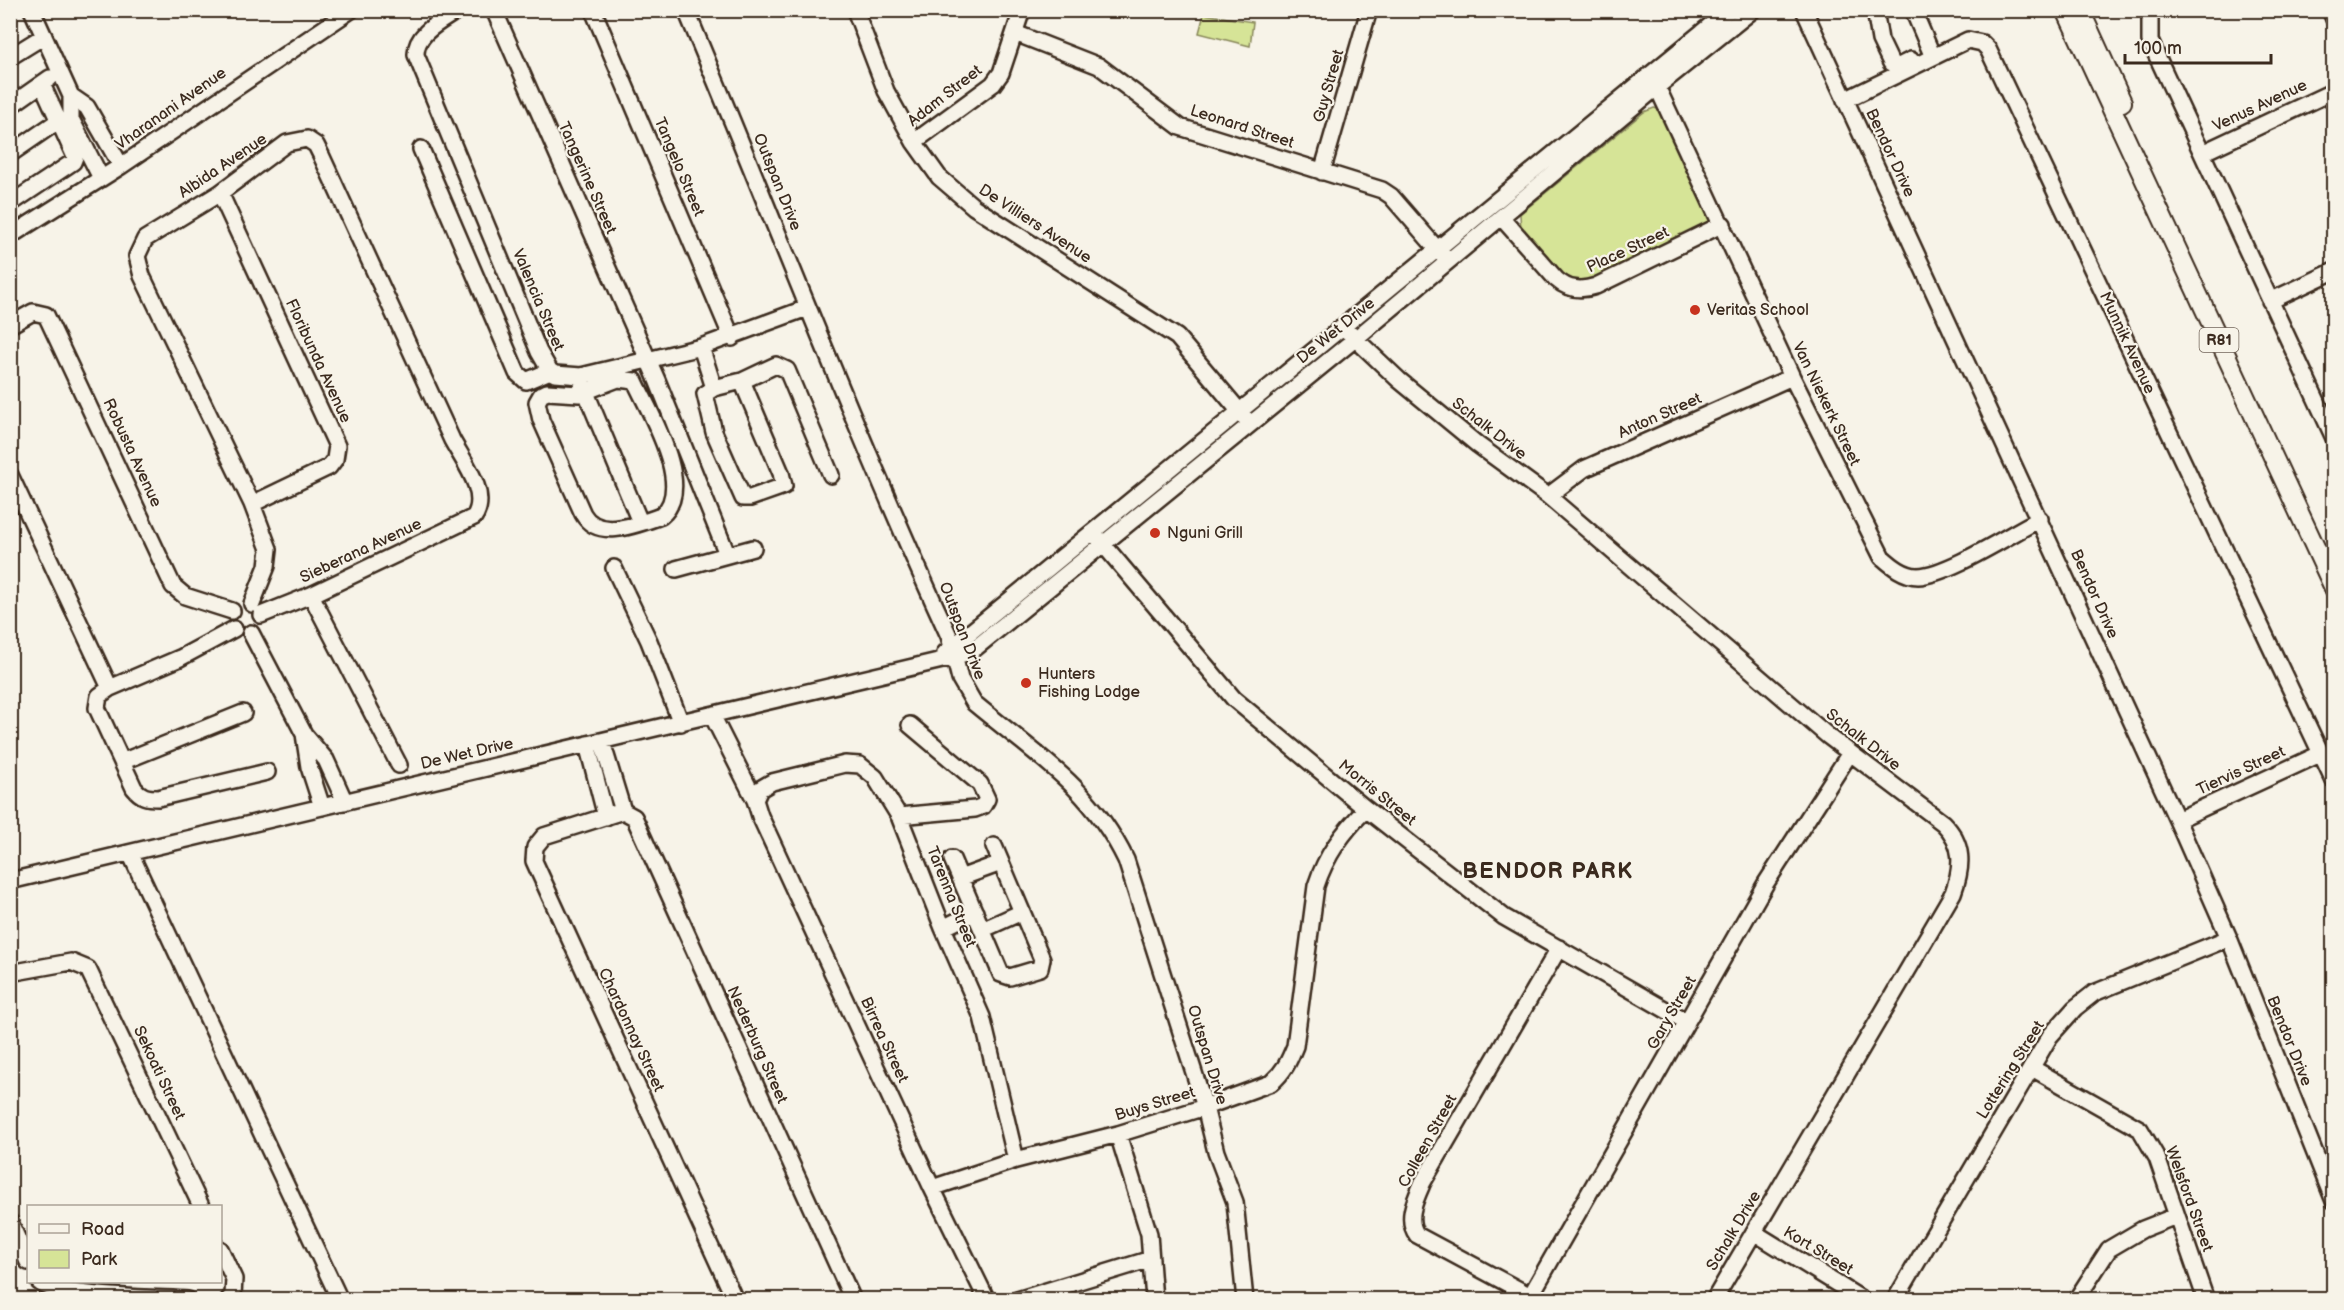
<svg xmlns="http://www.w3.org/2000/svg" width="2344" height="1310" font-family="'Balsamiq Sans',sans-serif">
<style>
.green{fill:#d6e497;stroke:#88875a;stroke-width:1.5}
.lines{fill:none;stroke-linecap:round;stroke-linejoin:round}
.minor-casing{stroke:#3b2a1e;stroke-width:20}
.major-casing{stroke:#3b2a1e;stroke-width:22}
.minor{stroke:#f7f3e8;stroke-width:15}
.major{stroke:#f7f3e8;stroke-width:18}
.poi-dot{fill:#c8321e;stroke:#f7f3e8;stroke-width:2}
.labels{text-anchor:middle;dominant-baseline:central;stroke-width:4.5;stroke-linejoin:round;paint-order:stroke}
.shield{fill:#f7f3e8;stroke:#73665b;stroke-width:1.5}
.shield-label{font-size:15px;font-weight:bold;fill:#3b2a1e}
.street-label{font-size:16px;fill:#3b2a1e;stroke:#f7f3e8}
.poi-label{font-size:16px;fill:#3b2a1e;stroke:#f7f3e8;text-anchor:start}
.district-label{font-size:22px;font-weight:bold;letter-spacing:1.5px;fill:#3b2a1e;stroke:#f7f3e8}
</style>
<rect width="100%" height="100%" fill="#f7f3e8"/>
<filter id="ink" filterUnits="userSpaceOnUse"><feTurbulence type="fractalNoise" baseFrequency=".0167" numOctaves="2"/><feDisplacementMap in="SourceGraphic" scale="12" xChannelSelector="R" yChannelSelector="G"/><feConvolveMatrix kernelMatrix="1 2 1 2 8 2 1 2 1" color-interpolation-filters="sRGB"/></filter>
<g filter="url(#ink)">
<path class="green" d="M 1204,14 L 1253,22 L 1250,46 L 1199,33 Z
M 1654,108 L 1662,110 L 1711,221 L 1589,283 L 1568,282 L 1521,230 L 1520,214 L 1644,112 Z"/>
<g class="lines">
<defs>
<path id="minor" d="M 32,10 L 71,96 L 71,119 L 101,178
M 458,10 C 442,21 415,33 416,55 L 539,352 L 550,371 L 555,374 L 581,376 L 701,347 L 807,308
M 494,10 L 657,380 L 727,554
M 593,10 L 732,338
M 686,10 C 774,219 854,430 949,636 L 960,679 L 974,703 C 1034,753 1091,787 1126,860 L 1205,1107 L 1216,1152 L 1235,1202 L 1245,1300
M 855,10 L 886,91 L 914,142 L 939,177 L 974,207 L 1177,337 L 1246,419
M 1804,10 L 2177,820 L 2229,938 L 2334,1201
M 1875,10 L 1880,40 L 1891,63 L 1899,66 L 1911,60
M 1913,10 L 1933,57
M 2150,10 L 2150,41 L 2334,438
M 2330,10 L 2334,19
M 1015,33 L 1099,66 L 1180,127 L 1382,190 L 1391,196 L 1444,257
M 10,57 L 44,36
M 1653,78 L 1792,377 L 1882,557 C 1892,566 1904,576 1918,576 C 1948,575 2012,533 2040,519
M 71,96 L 87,107 L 121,166
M 1845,100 L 1968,40 L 1982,43 L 1988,49 L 2334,781
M 10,106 L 50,78
M 914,142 L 993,84 L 1001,73 L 1022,10
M 421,149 L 517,373 L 526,381 L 550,371
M 2202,153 L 2334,91
M 10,154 L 58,121
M 1322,172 L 1369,10
M 220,193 L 337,446 L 335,459 L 329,467 L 252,504
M 10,204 L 73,162 L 75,157 L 42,84
M 1502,218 L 1556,279 C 1568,290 1581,291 1596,286 L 1723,224
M 10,236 L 121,166 L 351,10
M 2270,301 L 2334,271
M 10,325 L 33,312 L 46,315 L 173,586 L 185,596 L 232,611
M 1344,328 L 1399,380 L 1478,445 L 1548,496 L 1828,736 L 1943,823 C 1964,844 1963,866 1953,893 L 1714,1300
M 701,347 L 714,388
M 618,379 L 635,381 C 649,412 696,488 661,516 C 638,524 598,541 583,514 L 541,420 L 537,402 L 541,395 L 547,392 L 579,394 Z
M 742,381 L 781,473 L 784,486 L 750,498 L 743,498 L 714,432 L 705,394 L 714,388 L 742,381 L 776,365 L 787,370 L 831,475
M 582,383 L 640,522
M 10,475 L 110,688
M 1548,496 L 1584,469 L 1792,377
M 1097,537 L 1234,699 L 1366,809 L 1504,917 L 1687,1022
M 614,568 L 649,641 L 681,723
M 676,569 L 753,548
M 311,595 L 399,765
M 252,604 L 267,566 L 269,549 L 252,504 L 142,276 L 137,256 L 145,239 L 220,193 L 287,143 L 307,139 L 316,145 L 321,155 L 452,440 C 463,461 490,494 474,517 L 311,595 L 261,615
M 234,629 L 180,658 L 110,688 L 99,696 L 97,708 L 134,788 C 141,797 147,798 158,798 L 267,772
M 251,633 L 304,734 L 326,760 L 345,802
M 945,653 L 1729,10
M 712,715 L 755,800
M 304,734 L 309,767 L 322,807
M 602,742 L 623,811
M 587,744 L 606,817
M 124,761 L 243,713
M 899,816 L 975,809 L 983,806 L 987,799 L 980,784 L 910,725
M 2177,820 L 2320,754
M 130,853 L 340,1300
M 952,859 L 1001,974 L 1010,977 L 1040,968 L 1042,959 L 994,846
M 960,878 L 1001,863
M 10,881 L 955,657 L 973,650 L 1355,339 L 1657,87 L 1753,10
M 943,928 L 975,912
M 982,930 L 1022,912
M 10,973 L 71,962 L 88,969 L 201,1206
M 2032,1068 L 2140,1129 L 2157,1158 L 2206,1300
M 1118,1134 L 1149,1234 L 1154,1300
M 932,1188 L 1016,1160 L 1118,1134 L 1205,1107 L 1271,1083 C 1284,1072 1289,1061 1295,1046 L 1316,886 C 1326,855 1343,832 1366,809
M 10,1222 L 28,1262
M 1755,1233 L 1863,1300
M 220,1249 L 234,1279 L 233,1295 L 228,1300
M 39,1282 C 54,1297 161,1298 188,1300
M 1531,1295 L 1766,883 L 1850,753
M 735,1300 L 534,861 L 535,847 L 544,836 L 623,811 L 634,817 L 853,1300
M 987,1300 L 932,1188 L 760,816 L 755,800 L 760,789 L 772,782 L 845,764 L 860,765 L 875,777 L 899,816 L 943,928 L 982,1017 L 1016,1160
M 1017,1300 L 1151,1259
M 1538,1300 L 1417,1235 C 1405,1219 1416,1198 1423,1182 L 1559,948
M 1895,1300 L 2050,1036 L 2075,1008 L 2094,993 L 2229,938
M 2076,1300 L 2109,1249 L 2143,1229 L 2176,1216"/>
<path id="major" d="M 2066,10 L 2334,588
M 2080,10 L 2122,102"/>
</defs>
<use href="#minor" class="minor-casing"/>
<use href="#major" class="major-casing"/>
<use href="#minor" class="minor"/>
<use href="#major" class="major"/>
</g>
</g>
<g class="poi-dot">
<circle cx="1695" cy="310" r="6"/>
<circle cx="1155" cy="533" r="6"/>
<circle cx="1026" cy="683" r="6"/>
</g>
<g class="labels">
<rect class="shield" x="2199.5" y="328" width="39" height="24" rx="4.5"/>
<g class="shield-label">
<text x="2219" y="340">R81</text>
</g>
<g class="street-label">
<text transform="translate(1329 86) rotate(-74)">Guy Street</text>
<text transform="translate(945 96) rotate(-38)">Adam Street</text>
<text transform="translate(2260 106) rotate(-25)">Venus Avenue</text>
<text transform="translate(171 109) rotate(-35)">Vharanani Avenue</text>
<text transform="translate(1242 127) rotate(18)">Leonard Street</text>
<text transform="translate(1890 153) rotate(65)">Bendor Drive</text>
<text transform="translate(223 166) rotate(-34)">Albida Avenue</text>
<text transform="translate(679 167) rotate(67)">Tangelo Street</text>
<text transform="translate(587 178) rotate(66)">Tangerine Street</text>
<text transform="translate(777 182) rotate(68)">Outspan Drive</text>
<text transform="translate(1035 224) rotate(33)">De Villiers Avenue</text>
<text transform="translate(1628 250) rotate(-25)">Place Street</text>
<text transform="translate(538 300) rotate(67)">Valencia Street</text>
<text transform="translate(1336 331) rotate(-39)">De Wet Drive</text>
<text transform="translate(2127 343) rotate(65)">Munnik Avenue</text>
<text transform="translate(318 361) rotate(65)">Floribunda Avenue</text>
<text transform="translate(1826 404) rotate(64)">Van Niekerk Street</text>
<text transform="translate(1660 416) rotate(-24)">Anton Street</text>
<text transform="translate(1489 429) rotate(38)">Schalk Drive</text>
<text transform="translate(132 453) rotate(65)">Robusta Avenue</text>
<text transform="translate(361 551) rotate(-25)">Sieberana Avenue</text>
<text transform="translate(2094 594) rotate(66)">Bendor Drive</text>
<text transform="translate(962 631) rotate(69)">Outspan Drive</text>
<text transform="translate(1863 740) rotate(38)">Schalk Drive</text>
<text transform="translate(467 754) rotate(-13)">De Wet Drive</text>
<text transform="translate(2241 771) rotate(-25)">Tiervis Street</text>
<text transform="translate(1377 793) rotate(39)">Morris Street</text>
<text transform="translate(951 897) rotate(68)">Tarenna Street</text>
<text transform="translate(1672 1013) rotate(-60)">Gary Street</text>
<text transform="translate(631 1030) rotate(65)">Chardonnay Street</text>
<text transform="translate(884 1040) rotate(65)">Birrea Street</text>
<text transform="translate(2289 1041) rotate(68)">Bendor Drive</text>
<text transform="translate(757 1045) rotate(66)">Nederburg Street</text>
<text transform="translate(1207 1055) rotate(73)">Outspan Drive</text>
<text transform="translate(2011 1070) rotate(-58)">Lottering Street</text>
<text transform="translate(159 1073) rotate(65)">Sekoati Street</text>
<text transform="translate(1155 1104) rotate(-17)">Buys Street</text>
<text transform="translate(1428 1141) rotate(-61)">Colleen Street</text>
<text transform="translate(2189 1199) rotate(70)">Welsford Street</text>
<text transform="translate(1734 1231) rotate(-59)">Schalk Drive</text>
<text transform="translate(1818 1251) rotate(31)">Kort Street</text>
</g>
<g class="poi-label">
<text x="1707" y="310">Veritas School</text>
<text x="1167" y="533">Nguni Grill</text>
<text x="1038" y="674">Hunters<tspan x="1038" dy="18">Fishing Lodge</tspan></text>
</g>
<g class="district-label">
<text x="1548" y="871">BENDOR PARK</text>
</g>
</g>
<rect width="2344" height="1310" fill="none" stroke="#f7f3e8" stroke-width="36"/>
<rect x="18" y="18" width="2308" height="1274" fill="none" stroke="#3b2a1e" stroke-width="2" filter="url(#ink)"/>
<rect x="27" y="1205" width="195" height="78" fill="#f7f3e8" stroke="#aca397" stroke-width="1.5"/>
<rect x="39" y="1224" width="30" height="9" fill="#f7f3e8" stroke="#aca397" stroke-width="1.5"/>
<text x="81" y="1235" font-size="18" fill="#3b2a1e">Road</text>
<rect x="39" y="1250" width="30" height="18" fill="#d6e497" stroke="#aca397" stroke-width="1.5"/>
<text x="81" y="1265" font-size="18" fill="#3b2a1e">Park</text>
<path d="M2125 54v9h146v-9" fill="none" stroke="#3b2a1e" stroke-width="3"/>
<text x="2134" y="54" font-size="18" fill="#3b2a1e" stroke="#f7f3e8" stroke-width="4.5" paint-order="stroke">100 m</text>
</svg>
